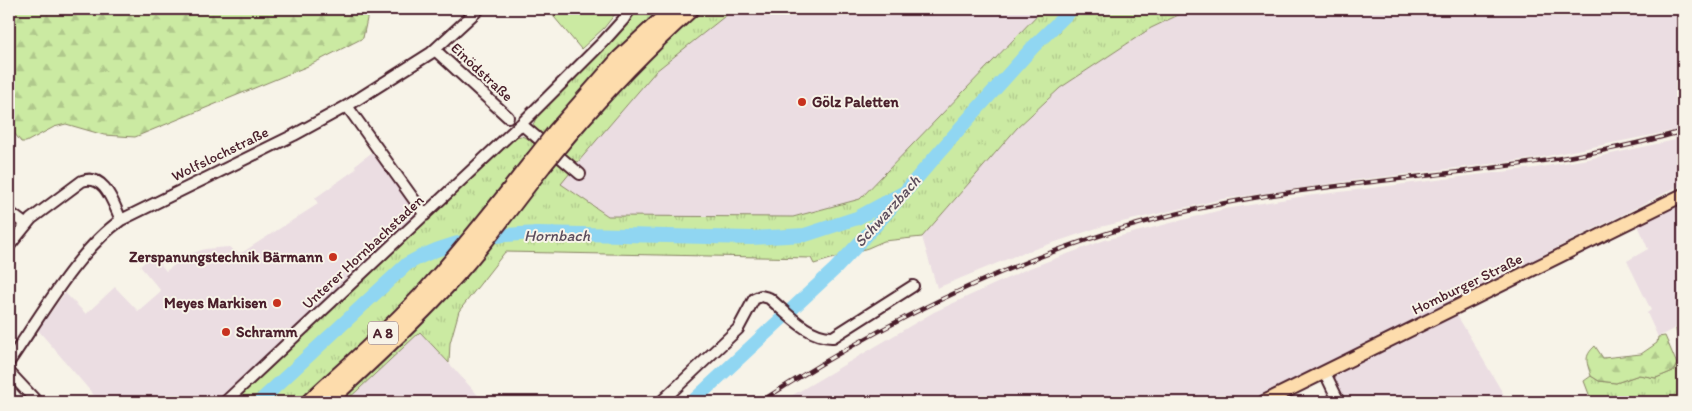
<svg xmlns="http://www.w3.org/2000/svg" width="1692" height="411" font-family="Itim,sans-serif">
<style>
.built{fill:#ebdde2}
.grass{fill:url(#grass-tufts);stroke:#8a8466}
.forest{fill:url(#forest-firs);stroke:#8a8466}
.park{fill:#cbeaa2;stroke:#8a8466}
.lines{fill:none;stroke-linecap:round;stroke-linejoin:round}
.river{stroke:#90d6f2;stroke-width:14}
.minor-casing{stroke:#4a1f2b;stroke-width:14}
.major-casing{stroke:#4a1f2b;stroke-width:16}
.highway-casing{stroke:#4a1f2b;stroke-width:19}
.minor{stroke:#f7f3e8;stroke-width:10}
.major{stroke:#fddcac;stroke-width:12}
.highway{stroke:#fddcac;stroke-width:15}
.rail-casing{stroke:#4a1f2b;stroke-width:4.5}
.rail{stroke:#f7f3e8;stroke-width:2.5;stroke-dasharray:8;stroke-linecap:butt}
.highway-bridge-casing{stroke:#4a1f2b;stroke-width:19;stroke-linecap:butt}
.highway-bridge{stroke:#fddcac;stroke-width:15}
.poi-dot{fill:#c8321e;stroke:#f7f3e8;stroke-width:2}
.labels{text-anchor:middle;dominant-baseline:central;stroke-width:4;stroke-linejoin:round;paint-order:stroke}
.shield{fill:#f7f3e8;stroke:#7e5f64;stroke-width:1}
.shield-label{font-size:14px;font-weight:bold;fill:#4a1f2b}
.street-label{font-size:15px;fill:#4a1f2b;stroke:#f7f3e8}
.poi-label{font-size:15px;font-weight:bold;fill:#4a1f2b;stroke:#f7f3e8;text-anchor:start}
.water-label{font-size:16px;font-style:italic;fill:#5c4d5d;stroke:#f7f3e8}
</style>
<defs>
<pattern id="grass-tufts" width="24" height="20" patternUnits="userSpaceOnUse" patternTransform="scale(1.25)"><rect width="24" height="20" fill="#cbeaa2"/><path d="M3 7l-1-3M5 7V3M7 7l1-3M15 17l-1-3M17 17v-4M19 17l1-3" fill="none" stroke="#b0c88c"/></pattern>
<pattern id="forest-firs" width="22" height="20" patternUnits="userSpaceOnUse" patternTransform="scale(1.25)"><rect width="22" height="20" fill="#cbeaa2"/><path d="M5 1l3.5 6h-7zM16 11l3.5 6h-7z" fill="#b0c88c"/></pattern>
</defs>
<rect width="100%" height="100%" fill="#f7f3e8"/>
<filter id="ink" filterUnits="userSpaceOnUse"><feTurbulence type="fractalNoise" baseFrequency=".02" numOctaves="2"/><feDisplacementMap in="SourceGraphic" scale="10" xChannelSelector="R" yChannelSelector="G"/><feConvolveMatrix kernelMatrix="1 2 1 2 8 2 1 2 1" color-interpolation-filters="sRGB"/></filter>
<g filter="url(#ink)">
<path class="built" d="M 734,9 L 1043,9 L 860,199 L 793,217 L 608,216 L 561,184 L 555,162 L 563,153 L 578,162 L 656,71 Z
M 1191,9 L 1683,9 L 1683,110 L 1680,112 L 1683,126 L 1683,184 L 1252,402 L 781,402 L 934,312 L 1027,269 L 1105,240 L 1225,209 L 1299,197 L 1535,168 L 1588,159 L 1675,140 L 1672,131 L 1532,159 L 1349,181 L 1223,199 L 1100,227 L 1017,255 L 937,288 L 922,237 L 1017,128 L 1060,88 L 1151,28 Z
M 374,151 L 418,215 L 217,402 L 96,402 L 98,400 L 38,330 L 65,293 L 86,314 L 115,287 L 138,311 L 161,291 L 140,266 L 153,255 L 166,271 L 190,254 L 205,249 L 229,247 L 238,253 L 243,252 L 318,204 L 315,198 L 356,169 L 355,165 Z
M 1683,204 L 1683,324 L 1658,337 L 1647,313 L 1651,310 L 1627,261 L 1648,249 L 1638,225 Z
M 1457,315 L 1508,402 L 1330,402 L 1322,381 L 1351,365 Z
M 420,331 L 484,402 L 345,402 Z"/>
<path class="grass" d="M 623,9 L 734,9 L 656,71 L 578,162 L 575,162 L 535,130 L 533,125 L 536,118 L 623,28 L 626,23 L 619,16 Z
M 1043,9 L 1191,9 L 1151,28 L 1060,88 L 1017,128 L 922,237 L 884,241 L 868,248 L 814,264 L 811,258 L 505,252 L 459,311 L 450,343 L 449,363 L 420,332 L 345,402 L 234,402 L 515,137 L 521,136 L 527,138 L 570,173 L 561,184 L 608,216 L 793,217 L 860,199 Z
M 1683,325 L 1683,402 L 1592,402 L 1584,381 L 1591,376 L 1599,381 L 1616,383 L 1639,375 L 1656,378 L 1673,371 L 1680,359 L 1676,329 Z"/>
<path class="forest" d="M 9,9 L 369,9 L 363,38 L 308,66 L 135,137 L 104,135 L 66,124 L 54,127 L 26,142 L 21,142 L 12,130 L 9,130 Z
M 1665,336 L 1677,364 L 1673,371 L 1656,378 L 1639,375 L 1616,383 L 1599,381 L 1591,376 C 1587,362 1583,357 1595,346 L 1603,358 L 1641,354 L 1657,343 L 1658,337 Z"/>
<path class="park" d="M 553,9 L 619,9 L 604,28 L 581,49 L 549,11 Z"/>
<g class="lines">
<path class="river" d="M 259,402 L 407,264 C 450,239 491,235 539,233 L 751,238 L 805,235 L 857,218 L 905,192
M 692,402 L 836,268 L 877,224 L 962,126 L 1033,47 L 1072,9"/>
<defs>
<path id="minor" d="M 435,50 L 508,117
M 347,106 L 425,215
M 521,124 L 580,174
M 9,212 L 25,224
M 9,246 L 31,219 L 82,181 C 105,173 113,203 121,220
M 9,362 C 40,317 77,251 121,220 L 294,135 L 347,106 L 431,53 L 479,9
M 9,372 L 37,402
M 1325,373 L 1339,402
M 225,402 L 521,124 L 604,41 L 623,20 L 630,9
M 661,402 L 738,329 L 754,299 L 761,296 L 769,298 C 787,313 808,338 833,337 L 913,286"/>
<path id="major" d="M 1264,402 L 1683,195"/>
<path id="highway" d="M 556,131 L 620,58 L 673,9
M 566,138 C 605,92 646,49 691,9
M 309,402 C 349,365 391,329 427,289 C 465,247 499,203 534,159
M 327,402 C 366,366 406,330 442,291 C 479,252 510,208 543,166"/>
</defs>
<use href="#minor" class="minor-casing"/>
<use href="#major" class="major-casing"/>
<use href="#highway" class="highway-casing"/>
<use href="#minor" class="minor"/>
<use href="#major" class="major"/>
<use href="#highway" class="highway"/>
<defs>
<path id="rail" d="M 760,402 C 911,304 1074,228 1253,198 C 1396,174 1543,172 1683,131"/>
</defs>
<use href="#rail" class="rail-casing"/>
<use href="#rail" class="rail"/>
<defs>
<path id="highway-bridge" d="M 534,159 L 556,131
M 543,166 L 566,138"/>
</defs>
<use href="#highway-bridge" class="highway-bridge-casing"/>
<use href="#highway-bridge" class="highway-bridge"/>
</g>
</g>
<g class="poi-dot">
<circle cx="802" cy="102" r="5"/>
<circle cx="333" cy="257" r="5"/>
<circle cx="277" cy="303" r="5"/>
<circle cx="226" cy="332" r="5"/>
</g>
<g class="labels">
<rect class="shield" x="368" y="321.5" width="30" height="23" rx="4"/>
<g class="shield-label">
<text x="383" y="333">A 8</text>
</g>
<g class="street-label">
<text transform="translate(482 72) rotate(43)">Einödstraße</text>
<text transform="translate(220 154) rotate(-26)">Wolfslochstraße</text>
<text transform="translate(363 252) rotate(-43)">Unterer Hornbachstaden</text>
<text transform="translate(1467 284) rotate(-26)">Homburger Straße</text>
</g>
<g class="poi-label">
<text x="812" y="102">Gölz Paletten</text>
<text x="323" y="257" text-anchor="end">Zerspanungstechnik Bärmann</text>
<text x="267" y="303" text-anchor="end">Meyes Markisen</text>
<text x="236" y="332">Schramm</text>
</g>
<g class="water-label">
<text transform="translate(887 211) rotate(-48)">Schwarzbach</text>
<text x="557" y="235">Hornbach</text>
</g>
</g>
<rect width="1692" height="411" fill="none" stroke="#f7f3e8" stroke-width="30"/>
<rect x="15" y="15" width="1662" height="381" fill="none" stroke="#4a1f2b" stroke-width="2" filter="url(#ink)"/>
</svg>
